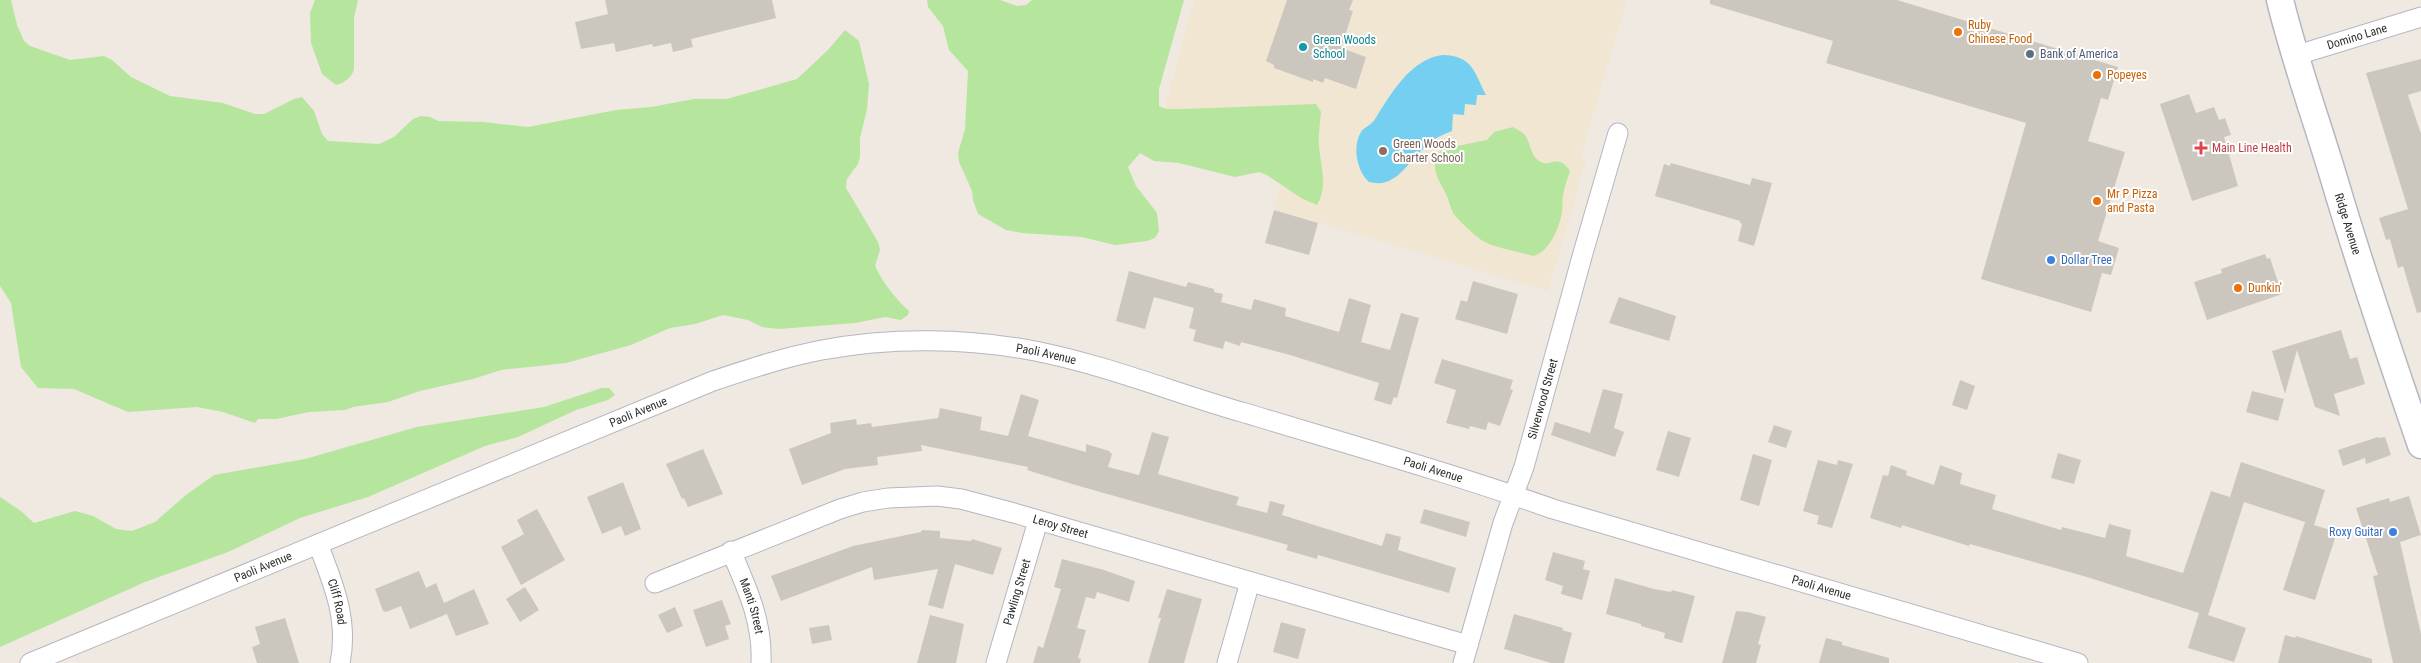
<svg xmlns="http://www.w3.org/2000/svg" width="2421" height="663" font-family="'Roboto Condensed',sans-serif">
<style>
.education{fill:#f0e6d1}
.green{fill:#b6e59e}
.water{fill:#75cff0}
.building{fill:#cbc7bf}
.lines{fill:none;stroke-linecap:round;stroke-linejoin:round}
.street-casing{stroke:#b4b7c1;stroke-width:21}
.secondary-casing{stroke:#b4b7c1;stroke-width:29}
.street{stroke:#fff;stroke-width:19}
.secondary{stroke:#fff;stroke-width:26}
.food-dot{fill:#e8710a;stroke:#fff;stroke-width:2}
.culture-dot{fill:#0f9aa8;stroke:#fff;stroke-width:2}
.service-dot{fill:#5c6f8a;stroke:#fff;stroke-width:2}
.health-dot{fill:#e0444e;stroke:#fff;stroke-width:2}
.education-dot{fill:#8d6e63;stroke:#fff;stroke-width:2}
.shop-dot{fill:#3f7fe0;stroke:#fff;stroke-width:2}
.labels{text-anchor:middle;dominant-baseline:central;stroke-width:4;stroke-linejoin:round;paint-order:stroke}
.food-label{font-size:12px;fill:#c56008;stroke:#fff;text-anchor:start}
.street-label{font-size:12px;fill:#2e2e2e;stroke:#fff}
.culture-label{font-size:12px;fill:#0d838f;stroke:#fff;text-anchor:start}
.service-label{font-size:12px;fill:#4e5e75;stroke:#fff;text-anchor:start}
.education-label{font-size:12px;fill:#785e54;stroke:#fff;text-anchor:start}
.health-label{font-size:12px;fill:#be3a42;stroke:#fff;text-anchor:start}
.shop-label{font-size:12px;fill:#366cbe;stroke:#fff;text-anchor:start}
</style>
<rect width="100%" height="100%" fill="#efe9e1"/>
<path class="education" d="M 1194,0 L 1627,0 L 1580,159 L 1586,161 L 1548,291 L 1274,209 L 1282,180 L 1155,143 Z"/>
<path class="green" d="M 0,0 L 11,0 L 17,25 L 24,41 L 30,46 L 70,60 L 104,56 L 112,60 L 131,77 L 170,96 L 223,103 L 255,114 L 264,114 L 294,99 L 302,97 L 314,111 L 322,134 L 328,141 L 379,144 L 394,137 L 413,119 L 421,116 L 430,117 L 438,121 L 483,122 L 528,127 L 616,110 L 651,107 L 694,99 L 727,99 L 797,79 L 828,50 L 845,30 L 859,41 L 869,84 L 867,109 L 860,138 L 860,156 L 858,164 L 847,179 L 846,188 L 878,242 L 880,250 L 875,266 C 883,283 895,298 909,311 L 908,315 L 901,320 L 885,317 L 855,323 L 779,329 L 762,327 L 748,320 L 723,315 L 695,324 L 670,328 L 631,345 L 566,363 L 501,370 L 473,379 L 420,391 L 388,402 L 353,407 L 345,410 L 309,412 L 276,419 L 258,419 L 255,423 L 223,412 L 197,407 L 128,412 L 74,389 L 38,388 L 21,367 L 11,303 L 0,286 Z
M 315,0 L 358,0 L 354,18 L 354,70 C 351,78 344,83 336,85 L 322,74 L 311,43 L 310,13 Z
M 927,0 L 1000,0 L 1017,6 L 1026,5 L 1032,0 L 1184,0 L 1159,89 L 1159,106 L 1166,109 L 1183,109 L 1316,104 L 1321,112 C 1320,123 1318,136 1319,147 C 1321,167 1328,186 1317,205 L 1301,198 L 1267,175 L 1259,172 L 1235,177 L 1179,163 L 1154,161 L 1140,153 L 1128,167 L 1136,186 L 1157,213 L 1159,231 L 1155,238 L 1147,241 L 1115,245 L 1082,237 L 1022,233 L 1006,230 L 978,214 L 973,200 L 972,191 L 959,162 L 958,153 L 965,129 L 968,71 L 949,50 L 943,26 L 928,7 Z
M 1513,127 C 1516,129 1520,131 1523,133 C 1531,140 1529,154 1539,161 C 1551,169 1557,152 1570,171 C 1568,178 1565,184 1564,191 C 1562,197 1563,204 1562,211 C 1560,226 1550,252 1533,256 C 1521,252 1495,248 1485,242 C 1477,238 1458,220 1453,213 C 1450,207 1449,200 1446,194 C 1438,178 1428,166 1442,149 L 1487,140 L 1494,132 Z
M 602,388 L 609,388 L 615,395 L 608,400 L 576,410 L 518,437 L 485,446 L 368,497 L 300,518 L 228,552 L 145,582 L 0,647 L 0,497 L 21,511 L 34,523 L 75,511 L 93,516 L 116,529 L 132,531 L 155,522 L 186,495 L 214,475 L 305,459 L 417,427 L 544,407 Z"/>
<path class="water" d="M 1443,55 C 1473,56 1474,72 1486,95 L 1477,95 L 1476,105 L 1465,104 L 1464,115 L 1453,114 L 1452,131 C 1442,135 1432,139 1425,147 C 1407,162 1397,189 1369,182 C 1357,171 1352,147 1361,132 C 1364,127 1372,125 1375,119 C 1391,94 1410,59 1443,55 Z"/>
<path class="building" d="M 605,0 L 772,0 L 776,18 L 691,39 L 693,47 L 673,52 L 671,43 L 653,47 L 652,44 L 616,52 L 614,43 L 581,49 L 575,22 L 608,14 Z
M 1287,0 L 1353,0 L 1349,10 L 1353,11 L 1341,48 L 1366,57 L 1356,89 L 1325,78 L 1323,83 L 1313,79 L 1313,82 L 1274,68 L 1274,65 L 1266,61 Z
M 1710,0 L 1897,0 L 2118,67 L 2108,100 L 2101,98 L 2088,141 L 2125,152 L 2098,241 L 2119,248 L 2111,275 L 2102,273 L 2091,312 L 1981,279 L 2026,123 L 1826,63 L 1833,41 L 1710,4 Z
M 2421,59 L 2421,91 L 2408,95 L 2421,134 L 2421,312 L 2417,313 L 2403,266 L 2398,268 L 2390,239 L 2386,240 L 2379,218 L 2408,209 L 2366,73 Z
M 2189,94 L 2196,113 L 2214,107 L 2219,120 L 2225,118 L 2231,135 L 2224,137 L 2238,186 L 2192,201 L 2160,104 Z
M 1671,163 L 1750,185 L 1752,178 L 1772,183 L 1754,246 L 1738,241 L 1742,224 L 1740,223 L 1740,221 L 1655,196 L 1664,164 L 1670,166 Z
M 1274,210 L 1318,223 L 1309,255 L 1265,243 Z
M 2265,254 L 2267,259 L 2270,258 L 2282,294 L 2207,320 L 2194,282 L 2222,273 L 2221,269 Z
M 1129,271 L 1186,287 L 1188,282 L 1214,289 L 1214,292 L 1223,294 L 1221,302 L 1251,310 L 1254,299 L 1286,308 L 1285,316 L 1339,332 L 1349,298 L 1371,305 L 1361,342 L 1390,350 L 1401,313 L 1419,318 L 1397,398 L 1394,397 L 1391,405 L 1374,400 L 1379,383 L 1290,355 L 1241,342 L 1240,346 L 1225,341 L 1223,349 L 1193,341 L 1196,330 L 1189,328 L 1194,308 L 1154,297 L 1145,329 L 1116,321 Z
M 1473,281 L 1518,294 L 1507,334 L 1455,319 L 1461,300 L 1467,302 Z
M 1619,297 L 1676,316 L 1669,341 L 1609,323 Z
M 2341,330 L 2350,359 L 2357,357 L 2365,384 L 2334,394 L 2340,416 L 2315,407 L 2297,350 L 2285,394 L 2272,351 Z
M 1442,359 L 1513,380 L 1510,389 L 1513,390 L 1500,426 L 1488,422 L 1486,430 L 1470,426 L 1469,429 L 1446,423 L 1456,390 L 1434,383 Z
M 1960,380 L 1975,386 L 1967,410 L 1952,405 Z
M 1603,389 L 1623,394 L 1614,428 L 1624,432 L 1615,457 L 1551,435 L 1555,422 L 1590,433 Z
M 2252,391 L 2284,399 L 2278,421 L 2246,412 Z
M 1021,394 L 1039,400 L 1028,436 L 1086,452 L 1086,444 L 1109,451 L 1112,454 L 1108,467 L 1139,475 L 1152,432 L 1169,437 L 1158,474 L 1239,497 L 1236,505 L 1267,513 L 1270,501 L 1285,505 L 1282,515 L 1382,546 L 1386,533 L 1401,537 L 1398,550 L 1456,568 L 1449,593 L 1318,555 L 1317,559 L 1286,550 L 1288,545 L 1072,484 L 1027,470 L 1028,467 L 921,445 L 922,451 L 877,457 L 878,465 L 845,469 L 802,485 L 789,449 L 831,433 L 830,423 L 856,419 L 857,425 L 871,423 L 872,427 L 938,418 L 940,408 L 982,417 L 980,430 L 1008,436 Z
M 1774,425 L 1792,431 L 1786,448 L 1768,442 Z
M 1668,431 L 1691,438 L 1679,477 L 1656,470 Z
M 2378,437 L 2379,438 L 2385,437 L 2391,455 L 2366,464 L 2365,458 L 2343,466 L 2338,450 Z
M 703,449 L 723,494 L 688,507 L 684,498 L 682,499 L 666,464 Z
M 2058,453 L 2081,460 L 2074,484 L 2051,478 Z
M 1753,454 L 1772,460 L 1759,506 L 1740,500 Z
M 1818,460 L 1837,465 L 1838,460 L 1853,464 L 1832,528 L 1817,524 L 1819,516 L 1803,511 Z
M 2241,462 L 2325,490 L 2314,525 L 2337,532 L 2315,600 L 2283,590 L 2305,522 L 2244,502 L 2208,615 L 2246,628 L 2234,662 L 2188,648 L 2199,613 L 2087,577 L 1970,544 L 1969,546 L 1902,525 L 1901,528 L 1870,518 L 1883,475 L 1888,476 L 1891,465 L 1907,471 L 1906,475 L 1934,485 L 1940,465 L 1962,473 L 1960,484 L 1996,495 L 1992,509 L 2061,530 L 2062,527 L 2105,538 L 2109,524 L 2131,530 L 2126,556 L 2183,573 L 2211,491 L 2230,497 Z
M 623,482 L 641,529 L 625,536 L 621,526 L 602,534 L 587,497 Z
M 2409,496 L 2421,535 L 2400,542 L 2421,634 L 2421,663 L 2393,663 L 2373,576 L 2378,575 L 2356,508 L 2389,498 L 2390,502 Z
M 537,509 L 565,560 L 521,585 L 501,547 L 524,534 L 517,520 Z
M 1424,509 L 1470,522 L 1466,537 L 1420,523 Z
M 922,530 L 940,531 L 940,538 L 971,541 L 972,539 L 1002,548 L 993,575 L 955,564 L 943,609 L 928,605 L 938,569 L 874,580 L 872,567 L 781,601 L 771,576 L 853,546 L 921,532 Z
M 1553,552 L 1585,561 L 1583,569 L 1590,571 L 1582,600 L 1561,594 L 1563,586 L 1545,580 Z
M 1062,559 L 1104,570 L 1135,581 L 1129,602 L 1097,592 L 1095,599 L 1086,597 L 1077,628 L 1086,630 L 1078,658 L 1081,659 L 1080,663 L 1033,663 L 1038,646 L 1043,648 L 1061,589 L 1054,587 Z
M 419,571 L 426,588 L 436,583 L 444,603 L 474,589 L 489,624 L 456,636 L 447,614 L 410,629 L 401,606 L 386,612 L 383,611 L 375,589 Z
M 1615,578 L 1654,589 L 1671,592 L 1672,590 L 1695,596 L 1682,643 L 1664,638 L 1665,633 L 1641,626 L 1641,624 L 1606,614 Z
M 525,587 L 539,610 L 520,622 L 506,599 Z
M 1167,589 L 1202,599 L 1184,663 L 1148,663 L 1161,618 L 1158,618 Z
M 722,600 L 731,624 L 725,626 L 729,639 L 706,647 L 693,610 Z
M 675,607 L 683,626 L 667,633 L 658,615 Z
M 1736,611 L 1748,612 L 1766,617 L 1758,644 L 1761,645 L 1756,663 L 1722,663 Z
M 1514,614 L 1563,628 L 1562,630 L 1572,633 L 1564,663 L 1551,663 L 1504,649 Z
M 930,615 L 964,624 L 956,663 L 917,663 Z
M 285,618 L 299,663 L 257,663 L 252,647 L 260,644 L 255,627 Z
M 1281,622 L 1306,629 L 1298,659 L 1273,652 Z
M 829,625 L 832,640 L 812,644 L 809,628 Z
M 2285,635 L 2295,638 L 2296,636 L 2372,659 L 2372,663 L 2278,663 Z
M 1826,638 L 1842,642 L 1842,645 L 1889,658 L 1889,663 L 1819,663 Z"/>
<g class="lines">
<defs>
<g id="street">
<path id="s1" d="M 2294,56 L 2421,17"/>
<path id="s2" d="M 318,544 C 333,583 349,620 340,663"/>
<path id="s3" d="M 731,551 C 747,588 763,622 761,663"/>
<path id="s4" d="M 655,583 L 840,509 L 863,502 L 888,498 L 937,496 L 961,499 L 1014,513 L 1468,645"/>
<path id="s5" d="M 30,663 L 713,381 C 749,369 785,357 822,350 C 891,337 967,338 1035,351 C 1106,365 1175,393 1245,413 C 1348,444 1451,473 1553,509 L 2078,663"/>
<path id="s6" d="M 996,663 L 1038,521"/>
<path d="M 1227,663 L 1250,582"/>
<path id="s7" d="M 1463,663 L 1503,523 L 1524,467 L 1583,253 L 1618,133"/>
</g>
<g id="secondary">
<path id="s8" d="M 2280,0 C 2295,62 2317,121 2335,182 C 2361,270 2391,358 2421,445"/>
</g>
</defs>
<use href="#street" class="street-casing"/>
<use href="#secondary" class="secondary-casing"/>
<use href="#street" class="street"/>
<use href="#secondary" class="secondary"/>
</g>
<g class="food-dot">
<circle cx="1958" cy="32" r="5"/>
<circle cx="2097" cy="75" r="5"/>
<circle cx="2097" cy="201" r="5"/>
<circle cx="2238" cy="288" r="5"/>
</g>
<circle class="culture-dot" cx="1303" cy="47" r="5"/>
<circle class="service-dot" cx="2030" cy="54" r="5"/>
<path class="health-dot" d="M2198.5 140.5h5v5h5v5h-5v5h-5v-5h-5v-5h5z"/>
<circle class="education-dot" cx="1383" cy="151" r="5"/>
<g class="shop-dot">
<circle cx="2051" cy="260" r="5"/>
<circle cx="2393" cy="532" r="5"/>
</g>
<g class="labels">
<g class="food-label">
<text x="1968" y="25">Ruby<tspan x="1968" dy="14">Chinese Food</tspan></text>
<text x="2107" y="75">Popeyes</text>
<text x="2107" y="194">Mr P Pizza<tspan x="2107" dy="14">and Pasta</tspan></text>
<text x="2248" y="288">Dunkin'</text>
</g>
<g class="street-label">
<text stroke="none"><textPath href="#s1" startOffset="66">Domino Lane</textPath></text>
<text stroke="none"><textPath href="#s8" startOffset="234">Ridge Avenue</textPath></text>
<text stroke="none"><textPath href="#s5" startOffset="1078">Paoli Avenue</textPath></text>
<text stroke="none"><textPath href="#s7" startOffset="276">Silverwood Street</textPath></text>
<text stroke="none"><textPath href="#s5" startOffset="658">Paoli Avenue</textPath></text>
<text stroke="none"><textPath href="#s5" startOffset="1482">Paoli Avenue</textPath></text>
<text stroke="none"><textPath href="#s4" startOffset="425">Leroy Street</textPath></text>
<text stroke="none"><textPath href="#s5" startOffset="252">Paoli Avenue</textPath></text>
<text stroke="none"><textPath href="#s5" startOffset="1888">Paoli Avenue</textPath></text>
<text stroke="none"><textPath href="#s6" startOffset="74">Pawling Street</textPath></text>
<text stroke="none"><textPath href="#s2" startOffset="61">Cliff Road</textPath></text>
<text stroke="none"><textPath href="#s3" startOffset="59">Manti Street</textPath></text>
</g>
<g class="culture-label">
<text x="1313" y="40">Green Woods<tspan x="1313" dy="14">School</tspan></text>
</g>
<g class="service-label">
<text x="2040" y="54">Bank of America</text>
</g>
<g class="education-label">
<text x="1393" y="144">Green Woods<tspan x="1393" dy="14">Charter School</tspan></text>
</g>
<g class="health-label">
<text x="2212" y="148">Main Line Health</text>
</g>
<g class="shop-label">
<text x="2061" y="260">Dollar Tree</text>
<text x="2383" y="532" text-anchor="end">Roxy Guitar</text>
</g>
</g>
</svg>
